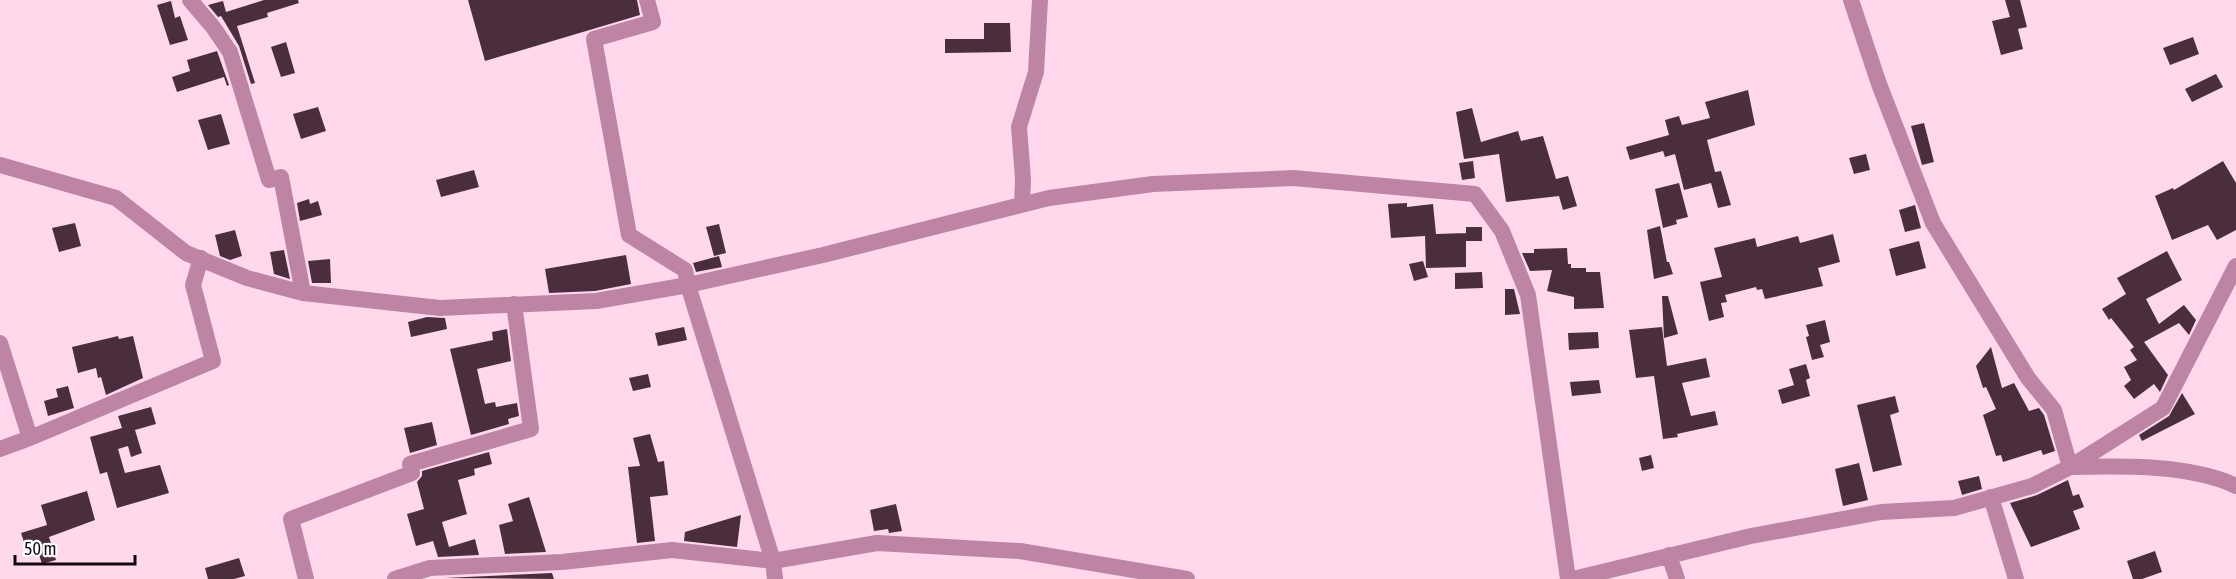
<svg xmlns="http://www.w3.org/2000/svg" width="2236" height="579" font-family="'Asap Condensed',sans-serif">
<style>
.building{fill:#4b2e3e}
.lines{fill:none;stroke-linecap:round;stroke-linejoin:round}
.minor{stroke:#bd85a3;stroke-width:16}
</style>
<rect width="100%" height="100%" fill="#ffd8ec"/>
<path class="building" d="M 264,0 L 298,0 L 299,3 L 267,13 L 268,17 L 237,26 L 255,83 L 251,84 L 239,46 L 221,16 L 218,17 L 208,5 L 223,1 L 226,12 Z
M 468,0 L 637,0 L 640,15 L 485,61 Z
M 2005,0 L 2020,0 L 2027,27 L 2018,29 L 2023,49 L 2001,55 L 1992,21 L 2010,17 Z
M 171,1 L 175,18 L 180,16 L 188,40 L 170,45 L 157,5 Z
M 984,23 L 1010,23 L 1011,52 L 945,53 L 945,39 L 984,39 Z
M 2193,37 L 2199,54 L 2170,65 L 2163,48 Z
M 286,42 L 295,73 L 281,77 L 271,47 Z
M 217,51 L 229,85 L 227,86 L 224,77 L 177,92 L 172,77 L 190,71 L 187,60 Z
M 2216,74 L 2223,87 L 2192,102 L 2185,89 Z
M 1748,90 L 1755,125 L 1707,140 L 1715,172 L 1721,171 L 1731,205 L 1718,208 L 1711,183 L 1684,190 L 1675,154 L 1665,157 L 1663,151 L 1630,160 L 1626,147 L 1669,135 L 1665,120 L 1679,116 L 1682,125 L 1710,118 L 1705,102 Z
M 318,107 L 326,131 L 301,139 L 293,114 Z
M 1472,108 L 1481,142 L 1518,131 L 1521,141 L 1543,136 L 1556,179 L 1568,176 L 1577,206 L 1563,210 L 1559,196 L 1506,202 L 1499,154 L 1464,159 L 1456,112 Z
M 221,114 L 230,144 L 208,150 L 198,120 Z
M 1924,123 L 1934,162 L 1922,165 L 1911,126 Z
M 1866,154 L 1870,170 L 1854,174 L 1849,158 Z
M 1473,161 L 1475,178 L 1462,180 L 1459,163 Z
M 2223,161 L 2236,183 L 2236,230 L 2217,240 L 2208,225 L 2172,240 L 2155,196 L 2173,188 L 2174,190 Z
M 474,170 L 479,187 L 441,197 L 436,180 Z
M 1679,183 L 1688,217 L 1676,220 L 1677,224 L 1663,228 L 1655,189 Z
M 309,199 L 310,204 L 318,201 L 322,215 L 300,221 L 297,203 Z
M 1407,203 L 1407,207 L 1433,204 L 1436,234 L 1466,233 L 1466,267 L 1426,268 L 1425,236 L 1391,238 L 1388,204 Z
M 1915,205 L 1921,228 L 1905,232 L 1899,210 Z
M 75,223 L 81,246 L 59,252 L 52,228 Z
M 719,224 L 726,253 L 714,256 L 706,227 Z
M 1660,226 L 1667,262 L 1669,262 L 1673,274 L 1654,279 L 1647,230 Z
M 1466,227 L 1482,227 L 1482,241 L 1466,241 Z
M 235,230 L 242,256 L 230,260 L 220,256 L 215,235 Z
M 1833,234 L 1840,262 L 1818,268 L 1823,286 L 1765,299 L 1762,289 L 1757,290 L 1756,287 L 1725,295 L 1727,302 L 1721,303 L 1724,317 L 1709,321 L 1700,282 L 1722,277 L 1714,248 L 1755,238 L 1757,247 L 1798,236 L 1800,243 Z
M 1919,241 L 1926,268 L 1896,276 L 1889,249 Z
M 1567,248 L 1568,264 L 1571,264 L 1571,268 L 1586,268 L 1586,272 L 1600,272 L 1604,308 L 1574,309 L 1574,297 L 1547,291 L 1552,270 L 1530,271 L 1522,253 L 1534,253 L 1534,249 Z
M 284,250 L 290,279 L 274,274 L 270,252 Z
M 2167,251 L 2182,280 L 2146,299 L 2159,324 L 2184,305 L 2196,320 L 2189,335 L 2179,323 L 2144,342 L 2168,375 L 2160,392 L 2154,384 L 2134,399 L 2124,386 L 2131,380 L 2124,367 L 2137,360 L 2130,350 L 2134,347 L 2111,318 L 2109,320 L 2102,309 L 2126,294 L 2117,278 Z
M 626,255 L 631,284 L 595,291 L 549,293 L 545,269 Z
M 719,256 L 722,267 L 696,272 L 693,263 Z
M 330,259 L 331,283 L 312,283 L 308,261 Z
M 1423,261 L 1428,277 L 1414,281 L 1409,264 Z
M 1482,272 L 1483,288 L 1455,289 L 1455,273 Z
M 1505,289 L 1514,289 L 1520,314 L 1505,315 Z
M 1662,296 L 1668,296 L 1678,334 L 1664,338 Z
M 427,317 L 445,318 L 447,329 L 411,337 L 408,322 Z
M 1825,320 L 1830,342 L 1820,345 L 1824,357 L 1812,360 L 1806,337 L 1809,336 L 1806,325 Z
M 684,327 L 687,340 L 658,346 L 655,333 Z
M 1662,327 L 1667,366 L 1706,358 L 1710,377 L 1682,383 L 1691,416 L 1715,411 L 1718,425 L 1677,434 L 1678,437 L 1663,439 L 1654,376 L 1636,378 L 1629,330 Z
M 507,329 L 511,361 L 477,369 L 485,404 L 495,402 L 496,407 L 517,403 L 519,416 L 508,419 L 509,424 L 471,435 L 450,349 L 493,340 L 492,332 Z
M 1598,332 L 1599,348 L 1569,350 L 1568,333 Z
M 118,336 L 119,339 L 133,336 L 143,378 L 106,395 L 101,377 L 98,378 L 96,368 L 78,373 L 72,347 Z
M 1991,347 L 2002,388 L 2014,383 L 2029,411 L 2039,408 L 2044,415 L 2055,451 L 2043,455 L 2041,450 L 2003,462 L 2001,455 L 1996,456 L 1983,415 L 1996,409 L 1986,387 L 1983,388 L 1976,366 Z
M 1806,364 L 1810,378 L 1806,380 L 1810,396 L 1782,404 L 1778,390 L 1794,385 L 1789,369 Z
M 648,374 L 651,387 L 633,391 L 629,378 Z
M 1599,380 L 1601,393 L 1572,396 L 1570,382 Z
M 68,386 L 74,408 L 48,416 L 44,401 L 58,397 L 56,389 Z
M 2182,393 L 2195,414 L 2142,441 L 2139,435 L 2169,416 Z
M 1895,396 L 1899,412 L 1890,415 L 1902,465 L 1873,472 L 1857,405 Z
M 151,407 L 156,424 L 135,430 L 142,453 L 131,457 L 128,446 L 118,449 L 125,473 L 160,465 L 169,493 L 117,508 L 107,472 L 100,474 L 90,437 L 122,428 L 118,416 Z
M 432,422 L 437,445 L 410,453 L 404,428 Z
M 650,434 L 658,462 L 664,461 L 668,495 L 650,497 L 655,541 L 637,543 L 628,467 L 640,466 L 633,438 Z
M 489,452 L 492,464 L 474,469 L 475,475 L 458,480 L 467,514 L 442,522 L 449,547 L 475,539 L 479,555 L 438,557 L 433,541 L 416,546 L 407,514 L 424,509 L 417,482 L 422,476 L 422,471 Z
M 1651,455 L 1654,468 L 1642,471 L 1639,458 Z
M 1859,463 L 1868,500 L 1843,506 L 1835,469 Z
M 1979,476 L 1982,489 L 1962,495 L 1958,481 Z
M 2068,480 L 2073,496 L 2079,494 L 2084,507 L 2073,511 L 2080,529 L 2031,547 L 2010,503 L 2037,495 Z
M 87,491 L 95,520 L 49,537 L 56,560 L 42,564 L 35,542 L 25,545 L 21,533 L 47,525 L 41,505 Z
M 529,497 L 546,552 L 505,554 L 499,525 L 513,521 L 508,504 Z
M 896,504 L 902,531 L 889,533 L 888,529 L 874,531 L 870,510 Z
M 741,515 L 737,547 L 684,541 L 685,532 Z
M 2155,551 L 2162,572 L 2142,579 L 2133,579 L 2127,561 Z
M 239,558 L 245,576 L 234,579 L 208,579 L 205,568 Z
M 552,573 L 554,579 L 444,578 Z"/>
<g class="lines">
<path class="minor" d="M 190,0 L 213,27 L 230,52 L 269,180 L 281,177 L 303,293
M 1851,0 L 1879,84 L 1933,223 L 2028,378 L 2054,410 L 2070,467 C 2120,466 2191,464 2236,486
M 0,165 L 116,198 L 186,253 L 247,278 L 303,293 L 440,308 L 596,301 L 688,285 L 823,255 L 1049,198 L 1153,184 L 1293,178 L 1475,194 L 1502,231 L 1528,295 L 1568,579
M 1022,205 L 1023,179 L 1019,127 L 1036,72 L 1040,0
M 0,343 L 30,438 L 213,361 L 193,285 L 201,258
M 0,449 L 30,438
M 1991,497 L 2016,579
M 1669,555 L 1677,579
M 306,579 L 291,519 L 412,473 L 410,464 L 531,429 L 514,304
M 395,579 L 430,568 L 562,562 L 672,550 L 773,561 L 688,285 L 685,270 L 629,235 L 594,39 L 653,22 L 647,0
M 775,579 L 773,561 L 877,543 L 1020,551 L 1187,579
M 1573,579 L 1751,536 L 1881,512 L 1954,508 L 2032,486 L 2070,467 L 2163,408 L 2236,266"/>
</g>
<path d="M15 555v9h120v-9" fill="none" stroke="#14080f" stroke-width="3"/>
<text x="24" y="555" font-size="18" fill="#14080f" stroke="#ffffff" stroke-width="4.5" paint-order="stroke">50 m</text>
</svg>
